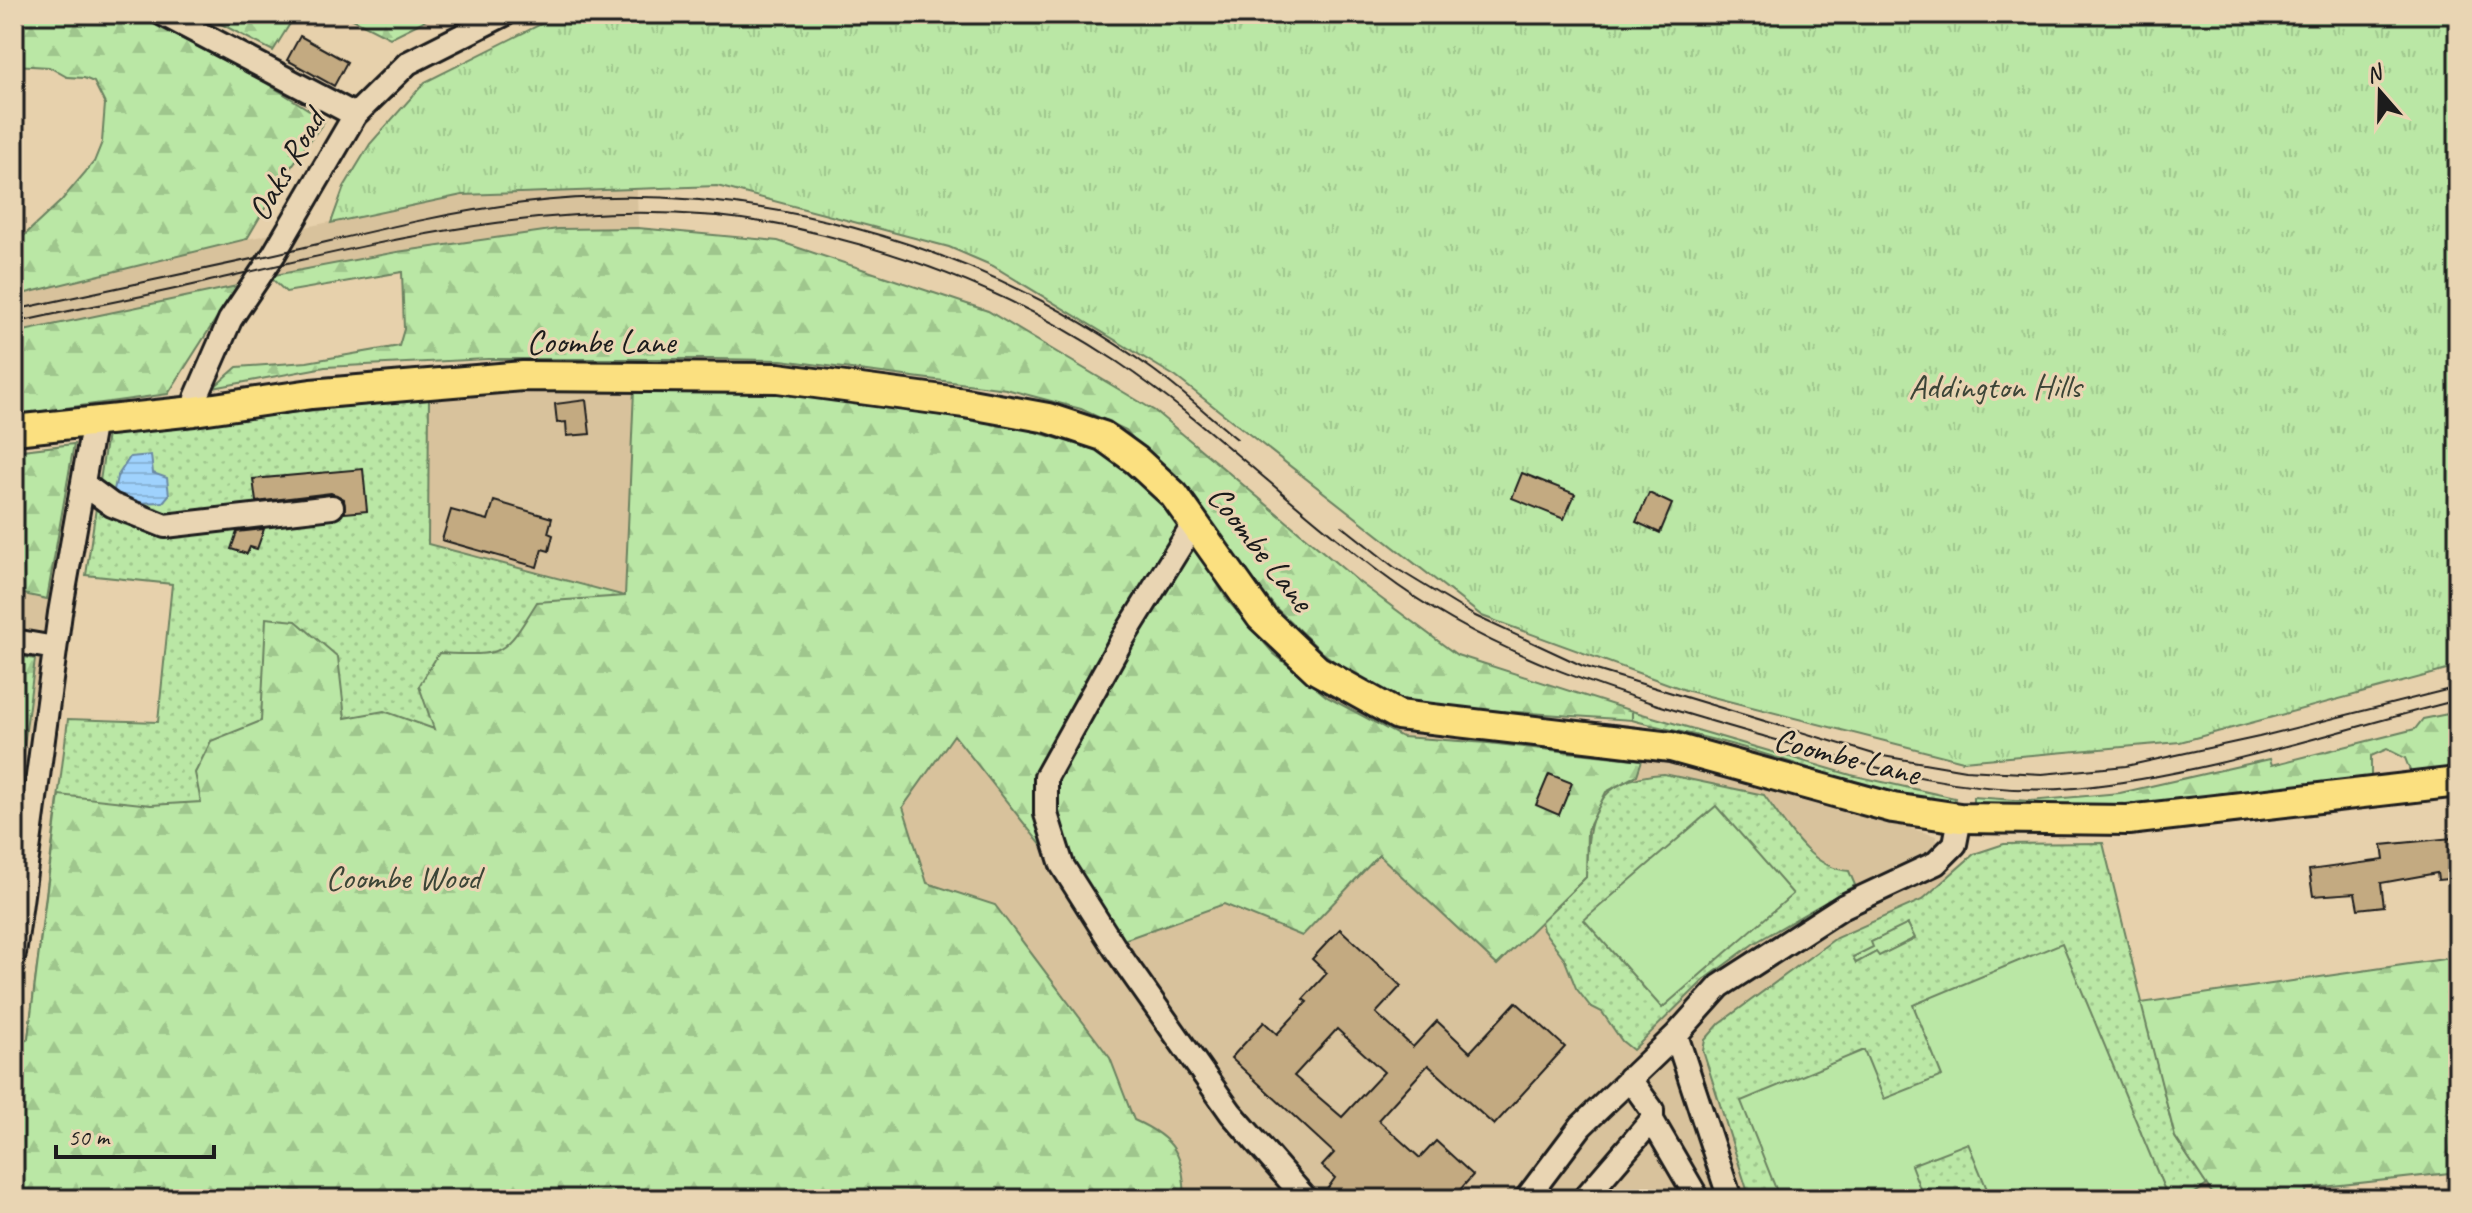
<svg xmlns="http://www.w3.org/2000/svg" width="2472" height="1213" font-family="Caveat,sans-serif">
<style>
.built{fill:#d8c29c}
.grass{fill:url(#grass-dots);stroke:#6b8260;stroke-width:2}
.forest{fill:url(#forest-firs);stroke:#6b8260;stroke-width:2}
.park{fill:url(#park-tufts);stroke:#6b8260;stroke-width:2}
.pitch{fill:#bae7a5;stroke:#6b8260;stroke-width:2}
.water{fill:url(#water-rules);stroke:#6b89a3;stroke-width:2}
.building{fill:#c3aa81;stroke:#1c1c1c;stroke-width:2;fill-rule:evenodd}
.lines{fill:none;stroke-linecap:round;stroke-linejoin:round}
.minor-casing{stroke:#1c1c1c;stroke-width:28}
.major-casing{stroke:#1c1c1c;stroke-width:34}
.minor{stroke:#e9d5b3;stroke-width:22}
.major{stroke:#fbe080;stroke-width:28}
.tram{stroke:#1c1c1c;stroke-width:2}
.labels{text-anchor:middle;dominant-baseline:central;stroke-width:6;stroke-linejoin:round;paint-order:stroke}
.street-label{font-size:34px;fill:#1c1c1c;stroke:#e9d5b3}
.park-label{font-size:34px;fill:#3c4537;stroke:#e9d5b3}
</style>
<defs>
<pattern id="grass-dots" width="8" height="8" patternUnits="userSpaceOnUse" patternTransform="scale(2)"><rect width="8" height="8" fill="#bae7a5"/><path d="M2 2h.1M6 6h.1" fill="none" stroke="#9fc68d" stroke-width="1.8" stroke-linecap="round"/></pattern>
<pattern id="forest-firs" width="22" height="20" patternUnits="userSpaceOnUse" patternTransform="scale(2)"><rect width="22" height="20" fill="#bae7a5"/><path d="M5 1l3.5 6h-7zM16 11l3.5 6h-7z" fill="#9fc68d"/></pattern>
<pattern id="park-tufts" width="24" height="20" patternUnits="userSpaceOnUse" patternTransform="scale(2)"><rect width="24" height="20" fill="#bae7a5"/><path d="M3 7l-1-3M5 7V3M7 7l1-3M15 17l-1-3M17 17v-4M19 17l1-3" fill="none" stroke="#9fc68d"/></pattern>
<pattern id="water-rules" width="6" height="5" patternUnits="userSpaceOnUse" patternTransform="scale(2)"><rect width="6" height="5" fill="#9fd2fd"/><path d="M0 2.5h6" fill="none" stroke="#88b4d8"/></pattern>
</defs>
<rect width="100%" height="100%" fill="#e7d1ac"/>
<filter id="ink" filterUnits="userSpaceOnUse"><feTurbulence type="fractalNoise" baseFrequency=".0125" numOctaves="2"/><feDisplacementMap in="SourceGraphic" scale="16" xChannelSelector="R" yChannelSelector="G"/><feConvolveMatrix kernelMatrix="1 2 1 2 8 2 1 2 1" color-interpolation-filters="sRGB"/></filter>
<g filter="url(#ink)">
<path class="built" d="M 637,189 L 638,228 L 558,229 L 397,252 L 269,276 L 237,286 L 14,333 L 14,296 L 247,239 L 462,195 Z
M 634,390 L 625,596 L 428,544 L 429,397 Z
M 74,444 L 15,815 L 14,815 L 14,452 Z
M 1177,531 L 1250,626 L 1311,679 L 1395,728 L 1668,760 L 1759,782 L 1936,836 L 1936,863 L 1945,875 L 1974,854 L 2004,844 L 2103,843 L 2175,1137 L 2216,1199 L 484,1199 L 705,902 Z"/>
<path class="grass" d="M 429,397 L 428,544 L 625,596 L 962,426 L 14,1199 L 28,1038 L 68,719 L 158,722 L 172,584 L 86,575 L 107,434 Z
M 1632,711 L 1851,775 L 1955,798 L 1954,804 C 1881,795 1827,773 1758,752 C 1717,739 1673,731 1632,720 Z
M 1664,774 L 1764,795 C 1784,822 1810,869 1849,871 L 1855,885 L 1753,944 L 1704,980 L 1633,1050 L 1622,1041 L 1602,1012 L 1590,1006 L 1576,988 L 1564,958 L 1543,930 L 1541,921 L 1586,877 C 1587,816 1594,778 1664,774 Z
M 1973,797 L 2029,801 L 2034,811 L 1973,808 Z
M 2103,843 L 2175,1137 L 2207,1185 L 2186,1199 L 1750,1199 L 1703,1051 L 1705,1040 L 1720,1023 L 1836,938 L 1922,900 L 1974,854 L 2004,844 Z"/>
<path class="forest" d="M 18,14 L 134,14 L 257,77 L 325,120 L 281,181 L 247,239 L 14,296 L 14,245 L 61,201 L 94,162 L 102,142 L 105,104 L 94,82 L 84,78 L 67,77 L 49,67 L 14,65 L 14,19 Z
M 202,14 L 296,14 L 273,51 Z
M 343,14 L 438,14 L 390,38 Z
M 638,228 L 778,241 L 988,311 L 1155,411 L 1359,582 L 1457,655 L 1632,711 L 1632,720 L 1442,707 L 1393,697 L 1356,678 L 1322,652 L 1276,608 L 1126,430 L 1081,409 L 1006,389 L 781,360 L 711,359 L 488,359 L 325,367 L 213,388 L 237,367 L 307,362 L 399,346 L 404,329 L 402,272 L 286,292 L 269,276 L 397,252 L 558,229 Z
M 237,286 L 168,394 L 14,415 L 14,333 Z
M 769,389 L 1022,428 L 1096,450 L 1152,489 L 1193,543 L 1228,601 L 1273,653 L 1327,697 L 1402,737 L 1488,743 L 1642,760 L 1637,775 L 1606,792 L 1587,831 L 1586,877 L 1497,965 L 1379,855 L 1302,936 L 1224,904 L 1118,942 L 954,735 L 903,807 L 927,883 L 995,905 L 1110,1058 L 1134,1120 C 1176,1139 1183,1154 1185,1199 L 14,1199 L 14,1051 L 28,1038 L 59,795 L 151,805 L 201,802 L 195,773 L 211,741 L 261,721 L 266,618 L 296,621 L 338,657 L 345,718 L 384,711 L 434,729 L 419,686 L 439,653 C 504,656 503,657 537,602 L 625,596 L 634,390 Z
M 74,444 L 47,599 L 14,592 L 14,451 Z
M 14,655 L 35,659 L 15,815 L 14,815 Z
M 2458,712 L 2458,773 L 2413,778 L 2405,758 L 2387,749 L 2371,756 L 2371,781 L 2149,806 L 2034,811 L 2029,801 L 2120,793 L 2270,759 L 2272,765 L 2415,729 L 2423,719 Z
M 2458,957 L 2458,1172 L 2306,1189 L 2307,1199 L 2216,1199 L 2175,1137 L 2141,1003 Z"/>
<path class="park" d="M 561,14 L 2458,14 L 2458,667 L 2180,742 L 1963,761 L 1685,690 L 1482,616 L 1176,377 L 993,266 L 949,247 L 717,186 L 462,195 L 331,223 L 344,187 L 370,144 L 425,82 Z"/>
<path class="pitch" d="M 1716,806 L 1793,894 L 1662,1008 L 1584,920 Z
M 1908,924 L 1915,938 L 1879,956 L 1876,952 L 1856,963 L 1853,957 L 1873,947 L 1871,942 Z
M 2062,943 L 2166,1193 L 2150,1199 L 1991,1199 L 1968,1143 L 1911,1165 L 1924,1199 L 1780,1199 L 1741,1101 L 1864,1050 L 1884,1099 L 1942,1076 L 1913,1005 Z"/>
<path class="water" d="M 151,455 L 153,473 L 167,478 L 169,495 L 163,502 L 135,503 L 113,494 L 117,477 L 130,457 Z"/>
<path class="building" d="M 300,36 L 347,62 L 334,86 L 287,60 Z
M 586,400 L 590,434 L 567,436 L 566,422 L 557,423 L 555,404 Z
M 363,469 L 367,511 L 345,513 L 344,499 L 331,493 L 256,502 L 253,479 Z
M 1522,473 L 1575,494 L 1564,519 L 1512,498 Z
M 1649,493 L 1672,504 L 1660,533 L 1636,522 Z
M 494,501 L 552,518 L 548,533 L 553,535 L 549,551 L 542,549 L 537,567 L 442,540 L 451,510 L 488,520 Z
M 264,529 L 257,549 L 250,547 L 247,554 L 231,549 L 237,532 Z
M 1549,774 L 1572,783 L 1559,815 L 1536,805 Z
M 2452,838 L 2453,842 L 2458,841 L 2458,878 L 2438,880 L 2437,873 L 2381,883 L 2384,906 L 2358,909 L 2355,893 L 2313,896 L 2309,870 L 2384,860 L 2382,845 Z
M 1340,929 L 1401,986 L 1376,1013 L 1413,1047 L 1437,1021 L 1470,1052 L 1516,1002 L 1565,1047 L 1494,1125 L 1428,1065 L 1378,1120 L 1420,1158 L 1436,1141 L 1473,1175 L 1452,1199 L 1320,1199 L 1335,1178 L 1322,1166 L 1334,1153 L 1231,1058 L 1264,1022 L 1277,1034 L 1307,1002 L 1303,999 L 1327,973 L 1312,959 ZM 1337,1029 L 1384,1072 L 1342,1117 L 1294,1076 Z"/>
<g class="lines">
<defs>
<path id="minor" d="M 163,14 L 355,115
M 194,411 L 196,398 L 230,320 L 274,254 L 355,115 L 408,63 L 505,14
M 85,485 L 112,505 L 165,526 L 332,507
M 1195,522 L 1122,640 L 1046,777 L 1046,814 L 1062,865 L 1116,950 L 1231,1113 L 1306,1199
M 14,641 L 55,648
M 14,954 L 60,613 L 94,420
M 1676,1035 L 1730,1199
M 1629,1078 L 1652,1110 L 1652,1120 L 1698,1199
M 1526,1199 L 1581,1126 L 1676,1035 L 1720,986 L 1844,906 L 1936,863 L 1955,844 L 1960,818
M 1584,1199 L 1652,1120"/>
<path id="major" d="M 14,430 L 194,411 L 311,394 L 523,376 L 778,378 L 965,403 L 1048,418 L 1103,436 L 1136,460 L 1174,495 L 1261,617 L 1317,670 L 1398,715 L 1671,747 L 1893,808 L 1960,818 L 2128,820 L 2458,782"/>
</defs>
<use href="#minor" class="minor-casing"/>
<use href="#major" class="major-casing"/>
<use href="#minor" class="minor"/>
<use href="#major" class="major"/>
<path class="tram" d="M 14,310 C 101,291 188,273 275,254 C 358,235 440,213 524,203 C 743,176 973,240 1152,369 C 1181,390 1209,416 1237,439
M 14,323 C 78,308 143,297 206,282 C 395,238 596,187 790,227 C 905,252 1017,295 1116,361 C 1210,424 1291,506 1382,574 C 1495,660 1631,698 1766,737 C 1867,766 1968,797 2075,788 C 2202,776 2334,731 2458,700
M 1342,526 L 1394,567 L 1473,615 L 1583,666 L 1877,755 L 1965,770 L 2042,774 L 2126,766 L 2259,737 L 2458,687"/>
</g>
</g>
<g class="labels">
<g class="street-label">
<text transform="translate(286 165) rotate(-60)">Oaks Road</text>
<text x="601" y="341">Coombe Lane</text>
<text transform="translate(1261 548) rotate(52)">Coombe Lane</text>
<text transform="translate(1847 756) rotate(14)">Coombe Lane</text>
</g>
<g class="park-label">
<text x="1995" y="386">Addington Hills</text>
<text x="403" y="877">Coombe Wood</text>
</g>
</g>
<rect width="2472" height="1213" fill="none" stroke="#e9d5b3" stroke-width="48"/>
<rect x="24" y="24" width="2424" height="1165" fill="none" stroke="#1c1c1c" stroke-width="3" filter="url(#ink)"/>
<g transform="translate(2380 92) rotate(340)" stroke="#e9d5b3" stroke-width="6" paint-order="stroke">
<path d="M0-6L14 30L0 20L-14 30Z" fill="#1c1c1c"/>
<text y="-12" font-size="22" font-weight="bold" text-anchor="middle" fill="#1c1c1c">N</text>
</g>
<path d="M56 1145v12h158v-12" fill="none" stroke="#1c1c1c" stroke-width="4"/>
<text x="68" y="1145" font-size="24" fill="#1c1c1c" stroke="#e9d5b3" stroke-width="6" paint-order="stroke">50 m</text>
</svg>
